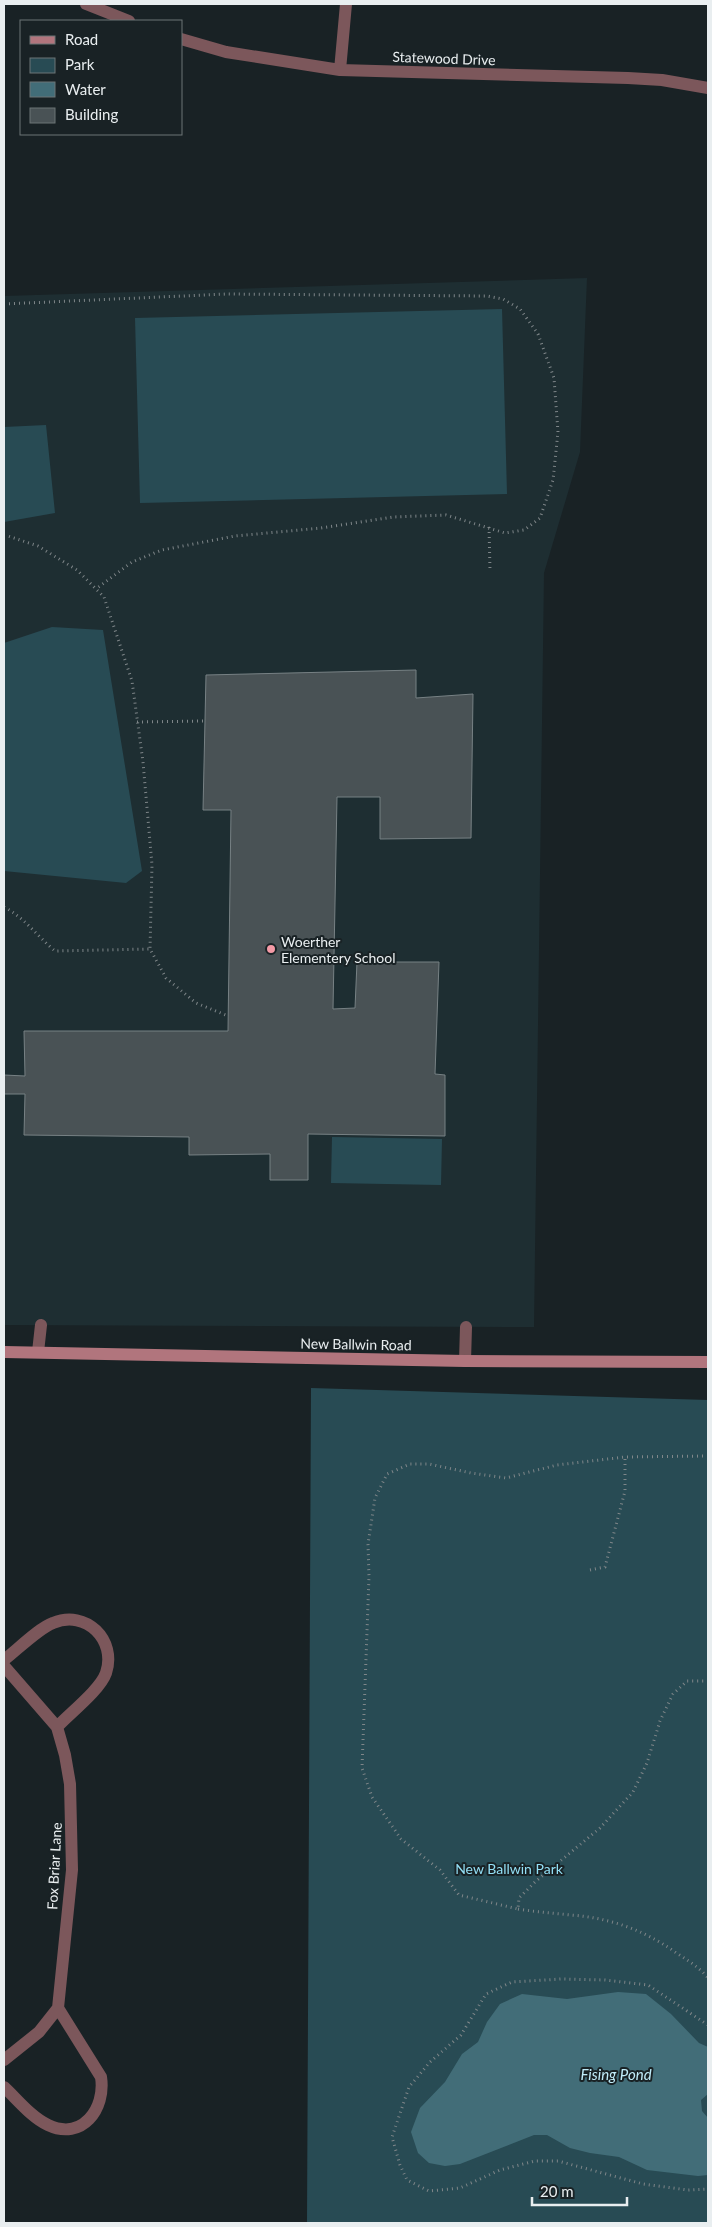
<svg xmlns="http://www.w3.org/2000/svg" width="712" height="2227" font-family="Lato,sans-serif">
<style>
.built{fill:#1e2e32}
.green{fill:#284b54}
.water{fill:#426d78}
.building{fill:#495255;stroke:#778184}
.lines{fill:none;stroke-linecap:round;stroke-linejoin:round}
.path{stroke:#7f8689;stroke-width:3;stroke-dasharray:1 4;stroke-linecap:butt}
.service{stroke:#7c575b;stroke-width:12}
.minor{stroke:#7c575b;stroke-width:12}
.secondary{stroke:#b1757d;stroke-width:12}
.poi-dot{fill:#f49aa6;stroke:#192225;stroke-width:2}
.labels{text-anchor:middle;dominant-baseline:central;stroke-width:4;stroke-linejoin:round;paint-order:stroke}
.street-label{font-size:14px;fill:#e9eef0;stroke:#192225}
.poi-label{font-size:14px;fill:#e9eef0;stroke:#192225;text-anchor:start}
.park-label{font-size:14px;fill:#93dff5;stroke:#192225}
.water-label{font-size:15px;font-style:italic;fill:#c0ecf9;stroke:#192225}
</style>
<rect width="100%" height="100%" fill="#192225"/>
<path class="built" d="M 587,278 L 580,452 L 544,573 L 534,1327 L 4,1325 L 4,296 Z"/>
<path class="green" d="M 502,309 L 507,494 L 140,503 L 135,318 Z
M 46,425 L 55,513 L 4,522 L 4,427 Z
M 52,627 L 103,630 L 142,871 L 126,883 L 4,871 L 4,643 Z
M 332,1137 L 442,1139 L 441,1185 L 331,1183 Z
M 311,1388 L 708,1400 L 708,2223 L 307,2223 Z"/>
<path class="water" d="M 618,1992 L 646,1994 L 671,2014 L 699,2043 L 708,2047 L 708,2094 L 701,2100 L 702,2111 L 708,2118 L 708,2175 L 698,2176 L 647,2170 L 619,2157 L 590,2153 L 570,2148 L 547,2135 L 534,2135 L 460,2164 L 445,2166 L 429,2163 L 418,2153 L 411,2132 L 420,2108 L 445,2082 L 462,2054 L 478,2042 L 487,2022 L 500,2004 L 522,1994 L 567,1999 Z"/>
<path class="building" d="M 416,670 L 416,698 L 473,694 L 471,838 L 380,839 L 380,797 L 337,797 L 333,1009 L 355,1008 L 357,962 L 439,962 L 435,1074 L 445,1075 L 445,1136 L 308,1134 L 308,1180 L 270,1180 L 270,1154 L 189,1155 L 189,1137 L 24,1135 L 25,1094 L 4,1094 L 4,1075 L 25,1076 L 24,1031 L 228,1031 L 231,810 L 203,810 L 206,675 Z"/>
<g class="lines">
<path class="path" d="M 4,304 L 227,294 L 487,296 L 503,299 L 520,309 L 538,334 L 554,378 L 558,432 L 553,480 L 540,518 L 524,530 L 505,533 L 446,515 L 393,517 L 321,528 L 235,536 L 162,550 L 132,562 L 96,589
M 489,527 L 490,570
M 4,536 L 8,536 L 38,546 L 77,570 L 104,597 L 132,681 L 143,762 L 152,865 L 150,949 L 166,978 L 196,1003 L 228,1016
M 137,722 L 205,721
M 4,907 C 25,918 37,936 55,951 L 150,949
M 708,1456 L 625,1457 L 557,1465 L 506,1478 L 471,1473 L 429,1464 L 410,1464 L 387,1474 L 375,1498 L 368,1544 L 369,1577 L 362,1768 L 372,1797 L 401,1839 L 440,1870 L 459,1895 L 518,1909 L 519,1898 L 535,1882 L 600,1828 L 633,1792 L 647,1763 L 660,1721 L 673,1694 L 687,1681 L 708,1681
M 590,1570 L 605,1567 L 625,1491 L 625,1458
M 518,1909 C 536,1912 553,1913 571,1915 C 610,1918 644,1930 675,1952 C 687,1960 699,1967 708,1978
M 708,2025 L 648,1985 L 605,1980 L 561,1979 L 512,1982 L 486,1994 L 461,2035 L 430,2062 L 409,2087 L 392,2137 L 400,2165 L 407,2180 L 429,2191 L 460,2188 L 500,2170 L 535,2161 L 558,2161 L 643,2184 L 688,2190 L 708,2189"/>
<path class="service" d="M 38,1352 L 41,1325
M 465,1361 L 466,1327"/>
<path class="minor" d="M 86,4 L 129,21
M 181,39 L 226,52 L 340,70 L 628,78 L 662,80 L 708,88
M 340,70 L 346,4
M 4,1660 C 17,1650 39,1628 53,1623 C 86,1609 117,1640 106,1673 C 100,1690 70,1713 57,1727
M 4,1666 L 57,1727 L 65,1755 L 70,1784 L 72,1870 L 58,2008
M 4,2060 L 39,2032 L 58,2008
M 4,2087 C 17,2099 31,2117 48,2125 C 82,2141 106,2109 101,2077 L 58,2008"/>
<path class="secondary" d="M 4,1352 L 465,1361 L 708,1362"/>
</g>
<circle class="poi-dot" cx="271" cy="949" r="5"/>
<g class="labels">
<g class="street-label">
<text transform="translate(444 58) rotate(2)">Statewood Drive</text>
<text transform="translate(356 1344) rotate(1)">New Ballwin Road</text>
<text transform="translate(54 1866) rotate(-87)">Fox Briar Lane</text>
</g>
<g class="poi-label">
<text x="281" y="941">Woerther<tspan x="281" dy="16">Elementery School</tspan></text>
</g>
<g class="park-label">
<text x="509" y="1868">New Ballwin Park</text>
</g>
<g class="water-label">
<text x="616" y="2074">Fising Pond</text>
</g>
</g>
<rect width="712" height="2227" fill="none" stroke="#e9eef0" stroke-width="10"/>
<rect x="20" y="20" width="162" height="115" fill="#192225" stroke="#6c7476"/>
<rect x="30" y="36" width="25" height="8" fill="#b1757d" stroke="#6c7476"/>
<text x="65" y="45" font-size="15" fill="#e9eef0">Road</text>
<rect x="30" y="58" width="25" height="15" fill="#284b54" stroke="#6c7476"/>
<text x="65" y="70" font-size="15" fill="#e9eef0">Park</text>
<rect x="30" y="82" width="25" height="15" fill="#426d78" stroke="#6c7476"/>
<text x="65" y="95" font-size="15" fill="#e9eef0">Water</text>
<rect x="30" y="108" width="25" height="15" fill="#495255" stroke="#6c7476"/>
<text x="65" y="120" font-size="15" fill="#e9eef0">Building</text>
<path d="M532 2197v8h95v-8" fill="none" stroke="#e9eef0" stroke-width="2.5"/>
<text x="540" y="2197" font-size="15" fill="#e9eef0" stroke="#192225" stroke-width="4" paint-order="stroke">20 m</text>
</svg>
